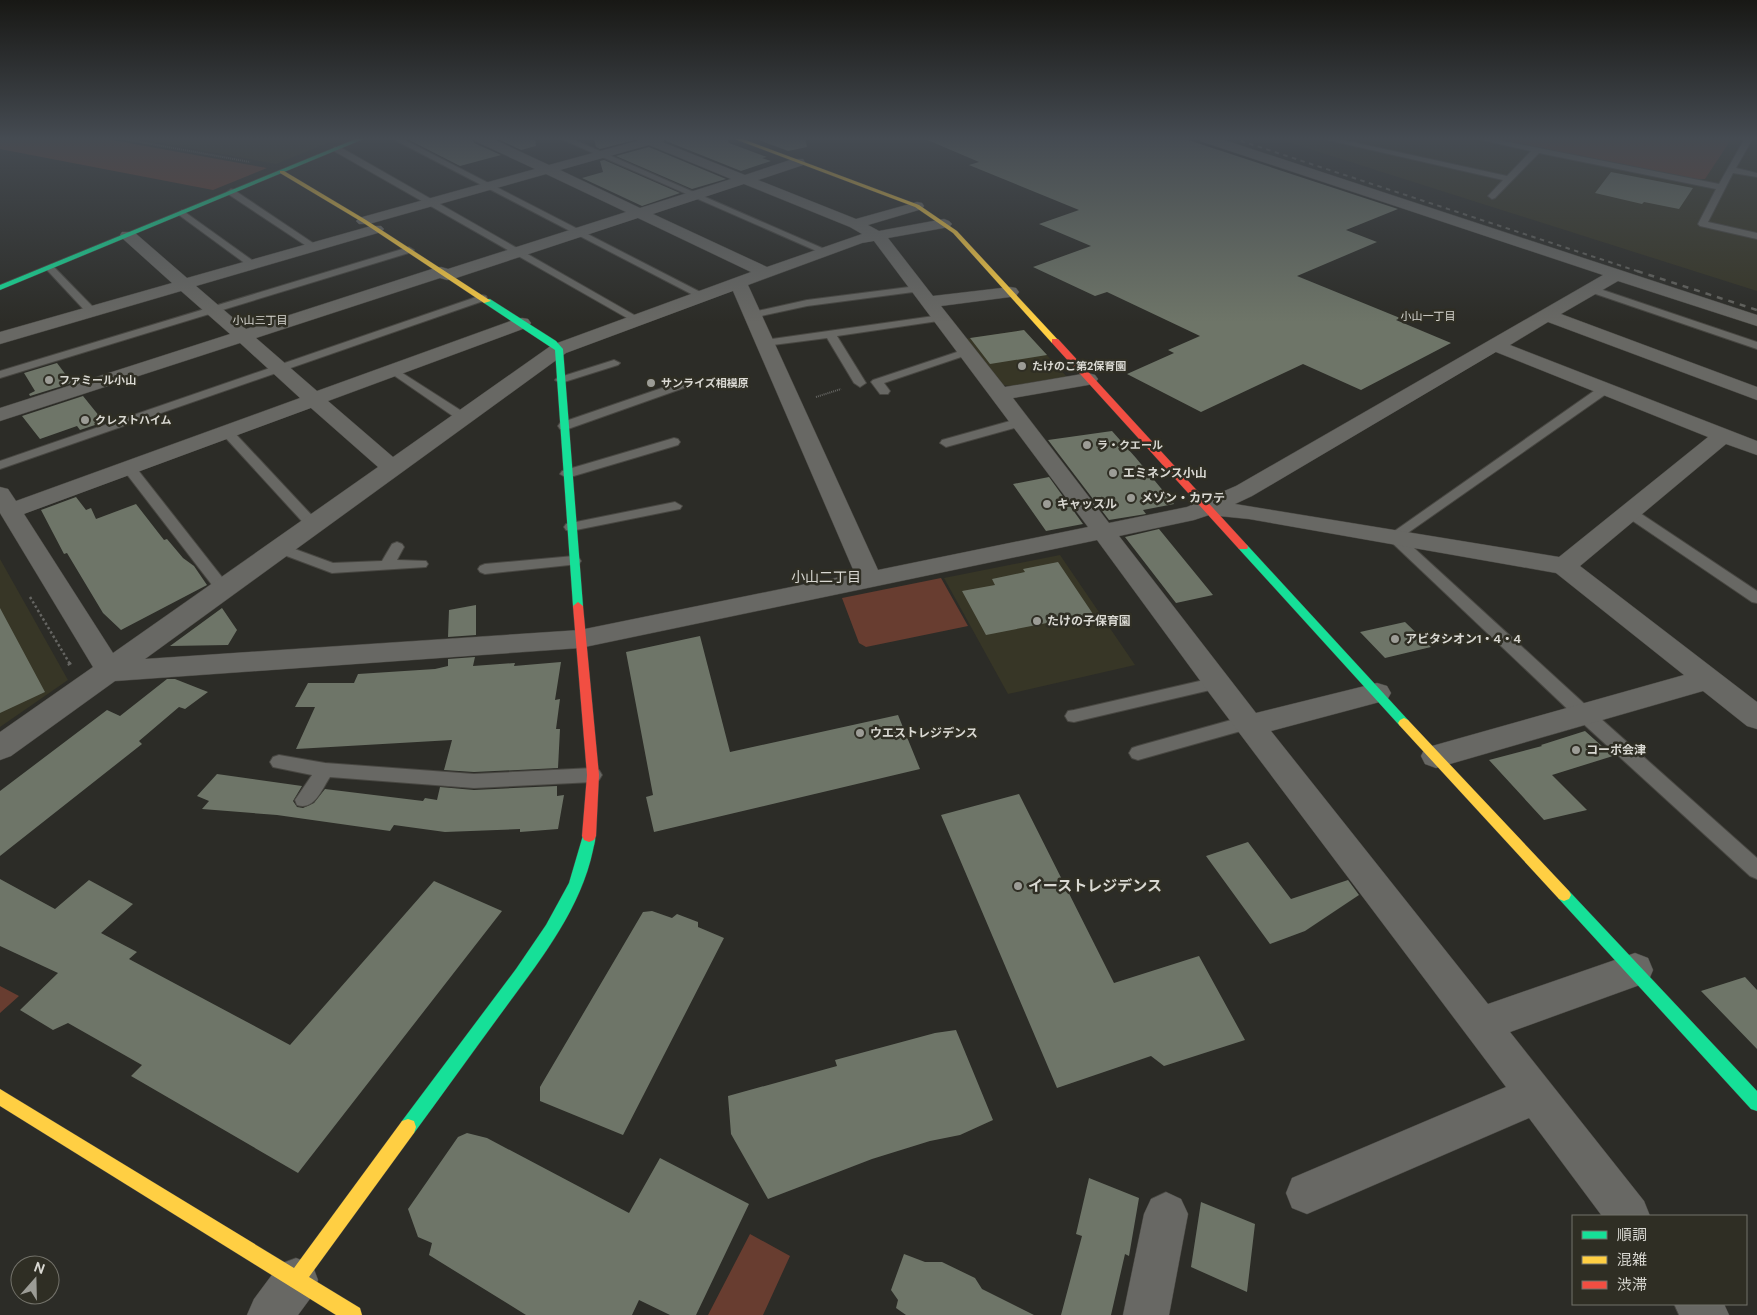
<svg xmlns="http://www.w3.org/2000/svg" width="1757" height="1315" font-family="'DM Sans','Noto Sans JP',sans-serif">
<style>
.built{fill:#373626}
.green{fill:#683d30}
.building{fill:#6e7568}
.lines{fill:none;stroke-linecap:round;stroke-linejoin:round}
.lane-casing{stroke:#484742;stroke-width:2}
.street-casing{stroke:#484742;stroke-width:1}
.fast-casing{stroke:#484742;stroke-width:1}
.slow-casing{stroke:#484742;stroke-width:1}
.jam-casing{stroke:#484742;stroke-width:1}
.path-far2{stroke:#656562;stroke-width:2;stroke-dasharray:1 1;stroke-linecap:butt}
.path-far1{stroke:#656562;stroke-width:2.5;stroke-dasharray:2.5 2.5;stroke-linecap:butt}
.path{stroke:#656562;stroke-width:4;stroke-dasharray:3 3;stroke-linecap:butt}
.lane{fill:#686864;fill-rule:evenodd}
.street{fill:#686864;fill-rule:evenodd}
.fast{fill:#16e098;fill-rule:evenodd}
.slow{fill:#ffcf43;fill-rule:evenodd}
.jam{fill:#f24e42;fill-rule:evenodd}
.rail-far1{stroke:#63635e;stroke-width:2;stroke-dasharray:4.5 4.5;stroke-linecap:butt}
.rail{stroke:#63635e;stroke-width:2.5;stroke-dasharray:6 6;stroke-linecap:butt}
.poi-dot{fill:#9c9c96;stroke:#2f2e24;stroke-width:2}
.labels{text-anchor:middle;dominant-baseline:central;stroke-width:5;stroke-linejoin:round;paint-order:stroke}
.far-neighbourhood-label{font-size:11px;fill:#d9d8d2;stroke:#2f2e24}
.far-poi-label{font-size:11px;font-weight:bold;fill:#d9d8d2;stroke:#2f2e24;text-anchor:start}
.poi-label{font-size:12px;font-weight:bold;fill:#d9d8d2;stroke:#2f2e24;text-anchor:start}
.neighbourhood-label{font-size:14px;fill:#d9d8d2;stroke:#2f2e24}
.near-poi-label{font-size:15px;font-weight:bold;fill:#d9d8d2;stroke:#2f2e24;text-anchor:start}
</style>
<rect width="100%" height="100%" fill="#2c2c27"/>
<path class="built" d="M 133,138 L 340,138 L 276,164 Z
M 1275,138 L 1757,138 L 1757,291 Z
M 1024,330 L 1067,377 L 1011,386 L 1001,385 L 965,339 Z
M 1060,555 L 1135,665 L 1008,694 L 944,578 Z
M 0,559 L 68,680 L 0,727 Z"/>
<path class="green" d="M 0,138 L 101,138 L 267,168 L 213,190 L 0,149 Z
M 1493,138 L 1732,138 L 1705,179 L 1694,179 Z
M 941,578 L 968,626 L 866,647 L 859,643 L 842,598 Z
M 0,986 L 19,996 L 0,1013 Z
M 750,1234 L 790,1256 L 763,1315 L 708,1315 Z"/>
<path class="building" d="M 405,138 L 472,138 L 474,143 L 501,155 L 460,166 Z
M 496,138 L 535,138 L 536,146 L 521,150 Z
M 594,138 L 634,138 L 635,140 L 600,149 L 596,147 Z
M 669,138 L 727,138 L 729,143 L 767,157 L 762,158 L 771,161 L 741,171 L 666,141 Z
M 753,138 L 805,138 L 807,147 L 788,151 Z
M 923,138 L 1182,138 L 1398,209 L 1346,230 L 1377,242 L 1297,276 L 1400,318 L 1396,320 L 1451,343 L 1361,390 L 1303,364 L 1201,412 L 1127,374 L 1174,353 L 1168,350 L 1200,336 L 1107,292 L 1095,296 L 1033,267 L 1091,246 L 1039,224 L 1079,210 L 969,165 L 979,162 Z
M 649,147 L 726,179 L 692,189 L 616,156 Z
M 604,160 L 680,193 L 642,206 L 582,178 L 603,172 L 600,161 Z
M 1611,172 L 1693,188 L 1679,209 L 1644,202 L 1642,204 L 1595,193 Z
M 1024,330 L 1047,355 L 990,364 L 970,338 Z
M 57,363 L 72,383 L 30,396 L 29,394 L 35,391 L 24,373 Z
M 83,396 L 104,422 L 80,430 L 77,426 L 40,439 L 22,416 Z
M 1112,431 L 1136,458 L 1174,504 L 1143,510 L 1146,514 L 1109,520 L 1048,440 Z
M 1049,477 L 1083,524 L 1046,531 L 1013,484 Z
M 76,497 L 86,510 L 91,508 L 96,519 L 136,504 L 164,540 L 167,539 L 183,558 L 194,566 L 207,585 L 121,630 L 103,613 L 67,553 L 64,554 L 41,510 Z
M 1159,529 L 1213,595 L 1176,603 L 1125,537 Z
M 1058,562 L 1093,614 L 986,635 L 962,591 L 995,585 L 992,579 L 1025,572 L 1023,569 Z
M 476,605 L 476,635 L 448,637 L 449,610 Z
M 0,608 L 45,692 L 0,713 Z
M 222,608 L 237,630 L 228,645 L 170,646 Z
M 1405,622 L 1431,647 L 1385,658 L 1360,632 Z
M 700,636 L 730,752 L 898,715 L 920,769 L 654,832 L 646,797 L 653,795 L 626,652 Z
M 475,657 L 473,666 L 515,663 L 514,666 L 561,662 L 555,700 L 560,699 L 556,729 L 560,729 L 558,768 L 474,772 L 444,770 L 452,740 L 296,749 L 315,707 L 295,707 L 308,683 L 354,683 L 358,674 L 435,669 L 448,666 L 448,659 Z
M 167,679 L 175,679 L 208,692 L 185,709 L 179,707 L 139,741 L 142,744 L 0,856 L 0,791 L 107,710 L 120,716 Z
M 1585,731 L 1613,756 L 1552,775 L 1587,810 L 1544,820 L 1489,760 L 1542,746 L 1541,745 Z
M 217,774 L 302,786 L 293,801 L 297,807 L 303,808 L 314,803 L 325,789 L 423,801 L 425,798 L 437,800 L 440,787 L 474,790 L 557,786 L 557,796 L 564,795 L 558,829 L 520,832 L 520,829 L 445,832 L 394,825 L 390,831 L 277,815 L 202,809 L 209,801 L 197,796 Z
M 1019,794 L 1114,983 L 1199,956 L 1245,1040 L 1164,1066 L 1151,1056 L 1057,1088 L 941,815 Z
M 1248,842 L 1291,899 L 1348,880 L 1359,895 L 1305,931 L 1270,944 L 1206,856 Z
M 0,879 L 55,909 L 89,880 L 133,904 L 101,933 L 137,952 L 129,959 L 290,1045 L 434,881 L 502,911 L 298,1173 L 131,1076 L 142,1065 L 68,1023 L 53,1030 L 20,1010 L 58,973 L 0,946 Z
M 652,911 L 672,918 L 677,914 L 698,922 L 698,927 L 724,938 L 623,1135 L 540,1101 L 540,1087 L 643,912 Z
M 1745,977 L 1757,990 L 1757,1049 L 1701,991 Z
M 956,1030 L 993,1120 L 960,1135 L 930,1141 L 872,1159 L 768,1199 L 731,1134 L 728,1096 L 837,1066 L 835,1060 L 935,1033 Z
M 467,1133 L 487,1138 L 629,1213 L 660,1158 L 749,1204 L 696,1315 L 670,1315 L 639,1300 L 632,1315 L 526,1315 L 429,1255 L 432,1243 L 418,1237 L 408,1209 L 458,1137 Z
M 1089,1178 L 1139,1198 L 1129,1256 L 1125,1254 L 1111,1315 L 1061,1315 L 1082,1236 L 1076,1234 Z
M 1201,1202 L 1255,1224 L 1247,1292 L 1191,1267 Z
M 904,1254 L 925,1262 L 942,1262 L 975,1278 L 982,1289 L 1034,1315 L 906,1315 L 896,1308 L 898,1300 L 891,1290 Z"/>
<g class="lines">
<defs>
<path id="lane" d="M 391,138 L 401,138 L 708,296 L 703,299 L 699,298 Z
M 559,138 L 570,138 L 829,251 L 827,253 L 821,253 Z
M 1319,138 L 1334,138 L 1507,176 L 1531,151 L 1473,138 L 1489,138 L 1719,184 L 1745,138 L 1753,138 L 1736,168 L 1757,173 L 1757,177 L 1733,173 L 1708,222 L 1757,233 L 1757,239 L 1700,226 L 1698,224 L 1716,189 L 1539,153 L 1495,198 L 1492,199 L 1488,196 L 1503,180 Z
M 334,147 L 340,147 L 643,320 L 638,323 L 634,322 L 334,151 Z
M 231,189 L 234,190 L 319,247 L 317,249 L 311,249 L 228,194 L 227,192 Z
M 182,210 L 256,263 L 256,267 L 250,267 L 179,215 L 178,213 Z
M 409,247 L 414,250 L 412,252 L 0,378 L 0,371 Z
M 50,265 L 53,266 L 96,310 L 97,312 L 96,314 L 88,314 L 47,270 L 45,268 Z
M 917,286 L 921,287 L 921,291 L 807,306 L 752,318 L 747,315 L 748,313 L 807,300 Z
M 1591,286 L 1757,342 L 1757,349 L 1587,291 L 1586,289 Z
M 482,295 L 486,296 L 487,298 L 486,300 L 0,469 L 0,461 Z
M 941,315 L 946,318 L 945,320 L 837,336 L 866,383 L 860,387 L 854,383 L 827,338 L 765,346 L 759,343 L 765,340 Z
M 966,349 L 972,352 L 970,354 L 884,383 L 890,391 L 888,394 L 880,394 L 871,382 L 873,380 Z
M 614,360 L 620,363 L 618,365 L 561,383 L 555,380 L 557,378 Z
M 393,367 L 468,415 L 470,418 L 468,421 L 460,421 L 389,372 L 387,370 Z
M 691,378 L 697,382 L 695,384 L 568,429 L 560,429 L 558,426 L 560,423 Z
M 1605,385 L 1609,386 L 1611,389 L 1609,392 L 1402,537 L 1590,709 L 1757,858 L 1757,879 L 1750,876 L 1578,719 L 1386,537 L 1601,386 Z
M 1021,418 L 1027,422 L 1025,425 L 946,447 L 940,443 L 942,440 Z
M 227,428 L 231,429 L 319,523 L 321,526 L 319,529 L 309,529 L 223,435 L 221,432 Z
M 674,438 L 678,439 L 680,442 L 678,445 L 567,478 L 560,474 L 562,471 Z
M 129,464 L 134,465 L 229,586 L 232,590 L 229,594 L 219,594 L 122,468 Z
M 675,502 L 682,506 L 680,509 L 571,531 L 566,530 L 564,527 L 566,524 L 571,523 Z
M 1629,508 L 1634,509 L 1757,591 L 1757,603 L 1752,602 L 1624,515 L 1622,512 L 1624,509 Z
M 397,542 L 402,544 L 404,547 L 397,560 L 426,561 L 428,564 L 426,567 L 332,573 L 276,552 L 274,549 L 276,546 L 281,544 L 333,563 L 382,561 L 392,544 Z
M 574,556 L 579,558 L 581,561 L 579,564 L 485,574 L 480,572 L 478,569 L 480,566 L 485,564 Z
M 1217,677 L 1223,679 L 1225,683 L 1223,687 L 1074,722 L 1068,721 L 1065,716 L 1068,711 L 1074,710 Z
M 1249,715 L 1255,717 L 1258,722 L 1255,727 L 1138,760 L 1132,758 L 1129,753 L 1132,748 L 1138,746 Z
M 279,755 L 325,763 L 474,774 L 593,768 L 599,770 L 602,775 L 599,780 L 593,782 L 474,788 L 330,777 C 322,789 314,811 297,805 L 295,800 L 312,775 L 273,767 L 270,762 L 273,757 Z"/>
<path id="street" d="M 474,138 L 491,138 L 549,165 L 637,141 L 636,138 L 667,138 L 662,142 L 745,175 L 793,159 L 803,159 L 805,162 L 803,165 L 758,180 L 856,219 L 917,202 L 922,203 L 924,206 L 922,209 L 868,225 L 879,231 L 944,219 L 949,221 L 952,224 L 949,227 L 888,238 L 933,296 L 1010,287 L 1016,288 L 1019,292 L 1016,296 L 1010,297 L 941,306 L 1005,387 L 1088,373 L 1095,375 L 1098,379 L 1095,383 L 1088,385 L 1013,398 L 1109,523 L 1187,507 L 1236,486 L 1603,275 L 1200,141 L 1199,138 L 1218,138 L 1757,315 L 1757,326 L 1618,281 L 1561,314 L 1757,387 L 1757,400 L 1548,322 L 1510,345 L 1757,441 L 1757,455 L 1726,444 L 1580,566 L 1757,702 L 1757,729 L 1747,726 L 1703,691 L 1436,768 L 1425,764 L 1421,756 L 1425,748 L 1684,675 L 1556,573 L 1249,519 L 1209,515 L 1194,520 L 1119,536 L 1256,713 L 1377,683 L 1387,686 L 1391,693 L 1387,700 L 1271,731 L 1488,1004 L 1635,953 L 1648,958 L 1653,970 L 1648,982 L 1510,1032 L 1644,1201 L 1650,1216 L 1602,1216 L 1529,1118 L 1307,1214 L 1292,1208 L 1286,1193 L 1292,1178 L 1506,1087 L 1207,690 L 1097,540 L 580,648 L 115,681 L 11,756 L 0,760 L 0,732 L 93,667 L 0,513 L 0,487 L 8,489 L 16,501 L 300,398 L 240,343 L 0,421 L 0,408 L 230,334 L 181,291 L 0,344 L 0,332 L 172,283 L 122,238 L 120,235 L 122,232 L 134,232 L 187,278 L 371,226 L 381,226 L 384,229 L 381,232 L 196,286 L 246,329 L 435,268 L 441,267 L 448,269 L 626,212 L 546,174 L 369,224 L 359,224 L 356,221 L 359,218 L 535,169 L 475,141 ZM 649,145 L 731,179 L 640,208 L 560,170 ZM 744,184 L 850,227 L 862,234 L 767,267 L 653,214 ZM 638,218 L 751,272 L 552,345 L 393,457 L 328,401 L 528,327 L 531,323 L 528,319 L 522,318 L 516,319 L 317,391 L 256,338 L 440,278 L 447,280 L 453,279 ZM 874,241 L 1088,527 L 878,570 L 748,285 L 862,243 ZM 733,291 L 855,574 L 580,630 L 145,659 L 566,353 ZM 1496,352 L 1708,437 L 1559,557 L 1235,504 L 1252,496 ZM 311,408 L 378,467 L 113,653 L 24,514 Z
M 1166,1192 L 1181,1199 L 1188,1214 L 1169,1315 L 1123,1315 L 1144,1214 L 1151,1199 Z
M 296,1258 L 312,1264 L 318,1280 L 312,1296 L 298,1315 L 247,1315 L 254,1299 L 280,1264 Z
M 1674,1304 L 1724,1304 L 1729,1315 L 1679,1315 Z"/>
<path id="fast" d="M 358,138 L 366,138 L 0,290 L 0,285 Z
M 484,299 L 490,299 L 556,341 L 563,349 L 583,606 L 582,609 L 574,609 L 573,606 L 555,350 L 484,303 Z
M 1243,544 L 1247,545 L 1408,720 L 1410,723 L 1408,726 L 1400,726 L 1239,549 L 1238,547 L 1239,545 Z
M 589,830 L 594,832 C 597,838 594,844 593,850 C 580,913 534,968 497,1019 C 469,1057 442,1095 414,1133 L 408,1135 L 402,1133 L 400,1127 L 402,1121 L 516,969 L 546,925 L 569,883 L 584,832 Z
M 1564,889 L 1569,891 L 1757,1091 L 1757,1111 L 1751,1109 L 1559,899 L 1557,895 L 1559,891 Z"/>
<path id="slow" d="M 732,138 L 740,138 L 919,205 L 957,231 L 1059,341 L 1052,343 L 953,233 L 915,207 Z
M 280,171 L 284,171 L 366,220 L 491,301 L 484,303 L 362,222 L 280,173 Z
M 1404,718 L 1408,720 L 1569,891 L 1571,895 L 1569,899 L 1564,901 L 1559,899 L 1400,726 L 1398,723 L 1400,720 Z
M 0,1089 L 294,1268 L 402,1121 L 408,1119 L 414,1121 L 416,1127 L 414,1133 L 309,1277 L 360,1308 L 362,1315 L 336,1315 L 0,1106 Z"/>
<path id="jam" d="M 1052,339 L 1058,339 L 1247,545 L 1248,547 L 1247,549 L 1239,549 L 1052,343 Z
M 578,602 L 583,606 L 599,775 L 596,836 L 594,840 L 589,842 L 584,840 L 582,836 L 587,775 L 573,606 Z"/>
</defs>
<use href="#lane" class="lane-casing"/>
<use href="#street" class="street-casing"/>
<use href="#fast" class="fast-casing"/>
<use href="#slow" class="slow-casing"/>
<use href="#jam" class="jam-casing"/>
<path class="path-far2" d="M 118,138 L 250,162
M 816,397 L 841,389"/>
<path class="path-far1" d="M 30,597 L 70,664"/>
<path class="path" d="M 69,663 L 70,665"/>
<use href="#lane" class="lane"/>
<use href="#street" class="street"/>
<use href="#fast" class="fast"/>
<use href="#slow" class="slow"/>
<use href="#jam" class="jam"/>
<path class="rail-far1" d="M 1232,138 L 1640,272"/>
<path class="rail" d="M 1637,271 L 1757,310"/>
</g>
<linearGradient id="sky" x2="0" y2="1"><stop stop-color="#181815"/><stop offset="0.43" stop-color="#454b52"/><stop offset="1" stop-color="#454b52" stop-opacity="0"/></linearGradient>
<rect width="1757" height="322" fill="url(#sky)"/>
<g class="poi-dot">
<circle cx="1022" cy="366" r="5"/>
<circle cx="49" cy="380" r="5"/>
<circle cx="651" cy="383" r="5"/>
<circle cx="85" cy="420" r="5"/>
<circle cx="1087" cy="445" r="5"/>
<circle cx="1113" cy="473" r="5"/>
<circle cx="1131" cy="498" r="5"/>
<circle cx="1047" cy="504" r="5"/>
<circle cx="1037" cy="621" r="5"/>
<circle cx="1395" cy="639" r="5"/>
<circle cx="860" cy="733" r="5"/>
<circle cx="1576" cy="750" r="5"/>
<circle cx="1018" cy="886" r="5"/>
</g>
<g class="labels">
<g class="far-neighbourhood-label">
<text x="1428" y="316">小山一丁目</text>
<text x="260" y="320">小山三丁目</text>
</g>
<g class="far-poi-label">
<text x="1032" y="366">たけのこ第2保育園</text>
<text x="59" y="380">ファミール小山</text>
<text x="661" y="383">サンライズ相模原</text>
<text x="95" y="420">クレストハイム</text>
<text x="1097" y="445">ラ・クエール</text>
</g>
<g class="poi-label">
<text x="1123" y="473">エミネンス小山</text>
<text x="1141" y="498">メゾン・カワテ</text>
<text x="1057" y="504">キャッスル</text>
<text x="1047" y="621">たけの子保育園</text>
<text x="1405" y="639">アビタシオン1・4・4</text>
<text x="870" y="733">ウエストレジデンス</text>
<text x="1586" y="750">コーポ会津</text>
</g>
<g class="neighbourhood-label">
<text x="826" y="577">小山二丁目</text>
</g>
<g class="near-poi-label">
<text x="1028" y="886">イーストレジデンス</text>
</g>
</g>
<rect x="1572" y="1215" width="175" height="90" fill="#2f2e24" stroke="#73726a"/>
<rect x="1582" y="1231" width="25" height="8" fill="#16e098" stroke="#73726a"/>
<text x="1617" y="1240" font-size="15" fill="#d9d8d2">順調</text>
<rect x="1582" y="1256" width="25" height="8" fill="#ffcf43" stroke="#73726a"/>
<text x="1617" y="1265" font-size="15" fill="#d9d8d2">混雑</text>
<rect x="1582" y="1281" width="25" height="8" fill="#f24e42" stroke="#73726a"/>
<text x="1617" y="1290" font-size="15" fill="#d9d8d2">渋滞</text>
<g transform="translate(35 1280) rotate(20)"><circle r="24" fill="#2f2e24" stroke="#73726a"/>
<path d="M0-4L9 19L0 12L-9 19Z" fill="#9c9c96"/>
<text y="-8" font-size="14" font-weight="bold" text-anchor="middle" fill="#d9d8d2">N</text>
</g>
</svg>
